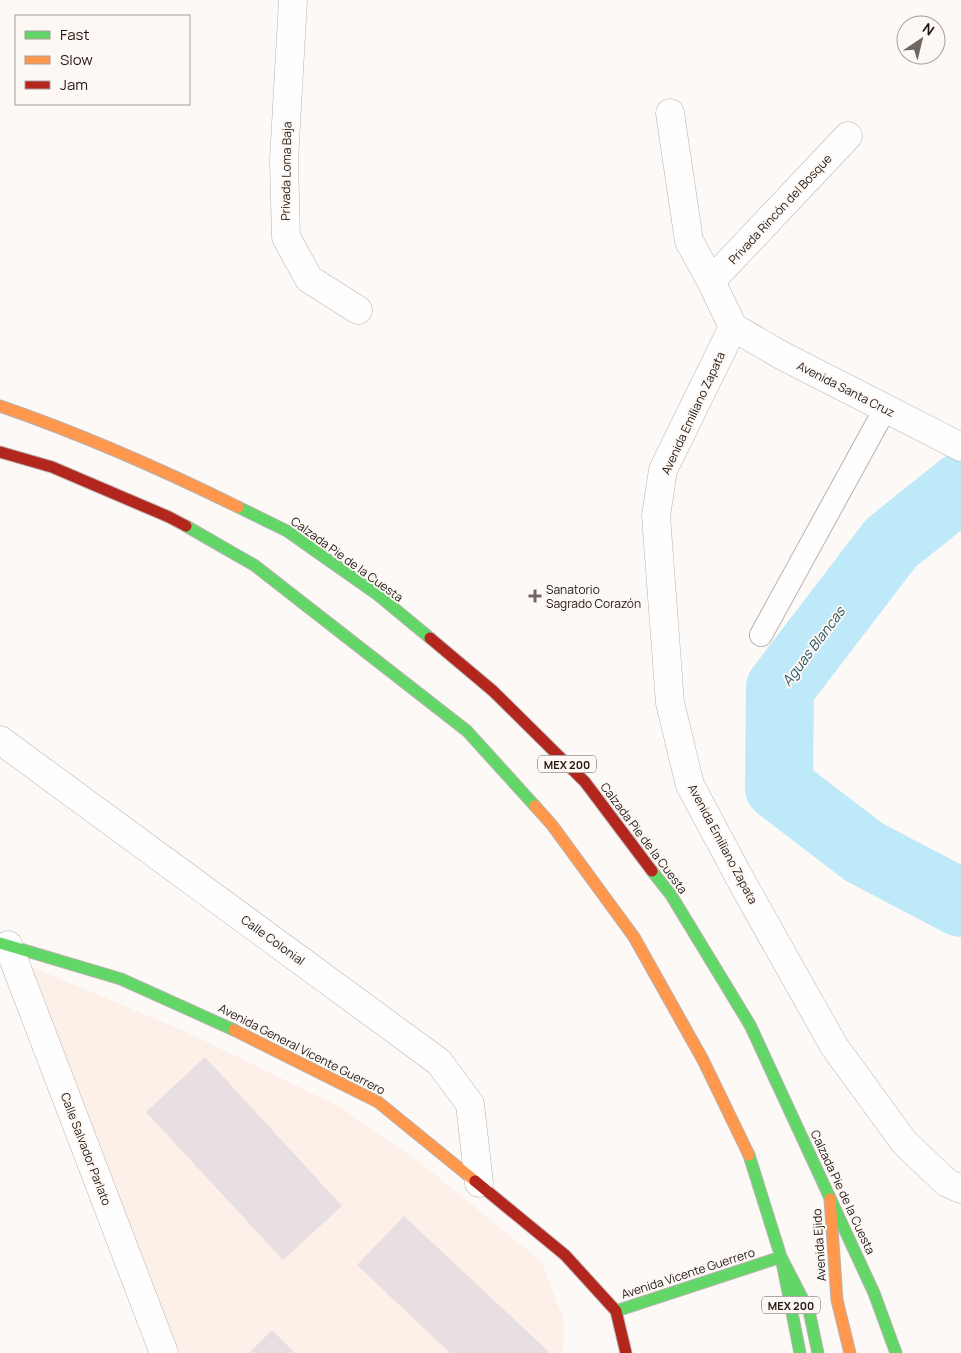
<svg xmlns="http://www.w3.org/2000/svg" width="961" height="1353" font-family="Manrope,sans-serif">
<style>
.built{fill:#fdf0e9}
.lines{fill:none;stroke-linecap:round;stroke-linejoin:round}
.river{stroke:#bde9f9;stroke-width:68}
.building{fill:#e7dfe1}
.lane-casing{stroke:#b9b3b0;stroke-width:24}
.street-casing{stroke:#b9b3b0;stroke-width:29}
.fast-casing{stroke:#b9b3b0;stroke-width:13}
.slow-casing{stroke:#b9b3b0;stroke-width:13}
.jam-casing{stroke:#b9b3b0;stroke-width:13}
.lane{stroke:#fffefe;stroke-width:22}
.street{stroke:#fffefe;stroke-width:28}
.fast{stroke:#63d668;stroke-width:11}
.slow{stroke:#ff974d;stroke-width:11}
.jam{stroke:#b3261e;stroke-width:11}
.poi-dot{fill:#6e6762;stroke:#fef8f5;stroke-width:2}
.labels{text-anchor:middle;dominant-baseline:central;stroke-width:4;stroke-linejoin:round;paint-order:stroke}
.shield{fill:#fef8f5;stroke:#635b56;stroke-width:1}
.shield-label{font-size:11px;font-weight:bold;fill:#211812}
.street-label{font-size:12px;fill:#211812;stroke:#fef8f5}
.poi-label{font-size:12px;fill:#211812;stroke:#fef8f5;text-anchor:start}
.water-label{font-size:14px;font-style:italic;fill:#245869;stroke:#fef8f5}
</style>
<rect width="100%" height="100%" fill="#fcf9f7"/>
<path class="built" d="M 32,967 L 184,1031 L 342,1108 L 423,1165 L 541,1261 L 564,1320 L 563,1353 L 178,1353 Z"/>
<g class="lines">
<path class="river" d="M 961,487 L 891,543 L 780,688 L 779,787 L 864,852 L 961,903"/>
</g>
<path class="building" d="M 205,1057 L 342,1206 L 283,1260 L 146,1112 Z
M 404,1216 L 550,1353 L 450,1353 L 357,1265 Z
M 272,1330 L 295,1353 L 249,1353 Z"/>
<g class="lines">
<defs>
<path id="lane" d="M 761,635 L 885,409"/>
<path id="street" d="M 293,0 L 284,160 L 286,237 L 309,279 L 358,310
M 670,113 L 689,241 L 711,281
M 733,327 L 663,470 L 656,516 L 670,703 L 690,785 L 744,886 L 834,1046 L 904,1142 L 947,1183 L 961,1189
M 733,327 L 781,355 L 961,447
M 733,327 L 711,281 L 848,136
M 0,740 L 439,1062 L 470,1104 L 479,1183
M 8,945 L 164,1353"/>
<path id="fast" d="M 238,507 L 287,531 L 378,595 L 430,638
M 186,526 L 254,565 L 467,731 L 535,806
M 652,871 L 671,895 L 750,1025 L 874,1293 L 896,1353
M 0,943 L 121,979 L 234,1030
M 749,1155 L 781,1257 L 800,1353
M 616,1311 L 781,1257 L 809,1311 L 818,1353"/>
<path id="slow" d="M 0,406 C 81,434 161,469 238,507
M 535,806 L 552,825 L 634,937 L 703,1060 L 749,1155
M 234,1030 L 378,1102 L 475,1181
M 830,1199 L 837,1300 L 850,1353"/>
<path id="jam" d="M 0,452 L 52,467 L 169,517 L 186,526
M 430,638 L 493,691 L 585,782 L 652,871
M 475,1181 L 565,1255 L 616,1311 L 626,1353"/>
</defs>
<use href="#lane" class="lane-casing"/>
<use href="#street" class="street-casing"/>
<use href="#fast" class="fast-casing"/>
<use href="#slow" class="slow-casing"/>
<use href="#jam" class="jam-casing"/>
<use href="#lane" class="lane"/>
<use href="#street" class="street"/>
<use href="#fast" class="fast"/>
<use href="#slow" class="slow"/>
<use href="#jam" class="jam"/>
</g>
<path class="poi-dot" d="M532.5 588.5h5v5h5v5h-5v5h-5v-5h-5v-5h5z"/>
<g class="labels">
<g class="shield">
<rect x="538" y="755.5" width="58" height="17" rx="4"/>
<rect x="762" y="1296.5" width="58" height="17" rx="4"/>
</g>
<g class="shield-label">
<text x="567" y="764">MEX 200</text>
<text x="791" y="1305">MEX 200</text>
</g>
<g class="street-label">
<text transform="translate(286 171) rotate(-89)">Privada Loma Baja</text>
<text transform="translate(780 209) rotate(-47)">Privada Rincón del Bosque</text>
<text transform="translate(846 389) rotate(27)">Avenida Santa Cruz</text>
<text transform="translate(693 413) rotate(-65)">Avenida Emiliano Zapata</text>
<text transform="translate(347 559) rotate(36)">Calzada Pie de la Cuesta</text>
<text transform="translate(644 838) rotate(53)">Calzada Pie de la Cuesta</text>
<text transform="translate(723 844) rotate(62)">Avenida Emiliano Zapata</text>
<text transform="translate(273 940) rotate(36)">Calle Colonial</text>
<text transform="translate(302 1049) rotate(27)">Avenida General Vicente Guerrero</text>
<text transform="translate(86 1149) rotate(69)">Calle Salvador Parlato</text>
<text transform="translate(843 1192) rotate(65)">Calzada Pie de la Cuesta</text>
<text transform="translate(819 1245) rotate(-94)">Avenida Ejido</text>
<text transform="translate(688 1273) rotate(-18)">Avenida Vicente Guerrero</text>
</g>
<g class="poi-label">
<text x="546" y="589">Sanatorio<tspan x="546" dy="14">Sagrado Corazón</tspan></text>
</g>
<g class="water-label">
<text transform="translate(813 646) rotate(-53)">Aguas Blancas</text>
</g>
</g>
<rect x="15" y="15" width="175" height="90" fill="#fef8f5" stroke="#a69e9a"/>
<rect x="25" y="31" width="25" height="8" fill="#63d668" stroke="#a69e9a"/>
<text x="60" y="40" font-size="15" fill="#211812">Fast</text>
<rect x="25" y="56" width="25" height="8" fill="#ff974d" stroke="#a69e9a"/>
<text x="60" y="65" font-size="15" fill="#211812">Slow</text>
<rect x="25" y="81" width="25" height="8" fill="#b3261e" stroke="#a69e9a"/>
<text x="60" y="90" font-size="15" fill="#211812">Jam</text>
<g transform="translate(921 40) rotate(35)"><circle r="24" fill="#fef8f5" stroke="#a69e9a"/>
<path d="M0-4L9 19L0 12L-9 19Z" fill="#6e6762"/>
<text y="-8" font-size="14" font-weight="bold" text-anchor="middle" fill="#211812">N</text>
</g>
</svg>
